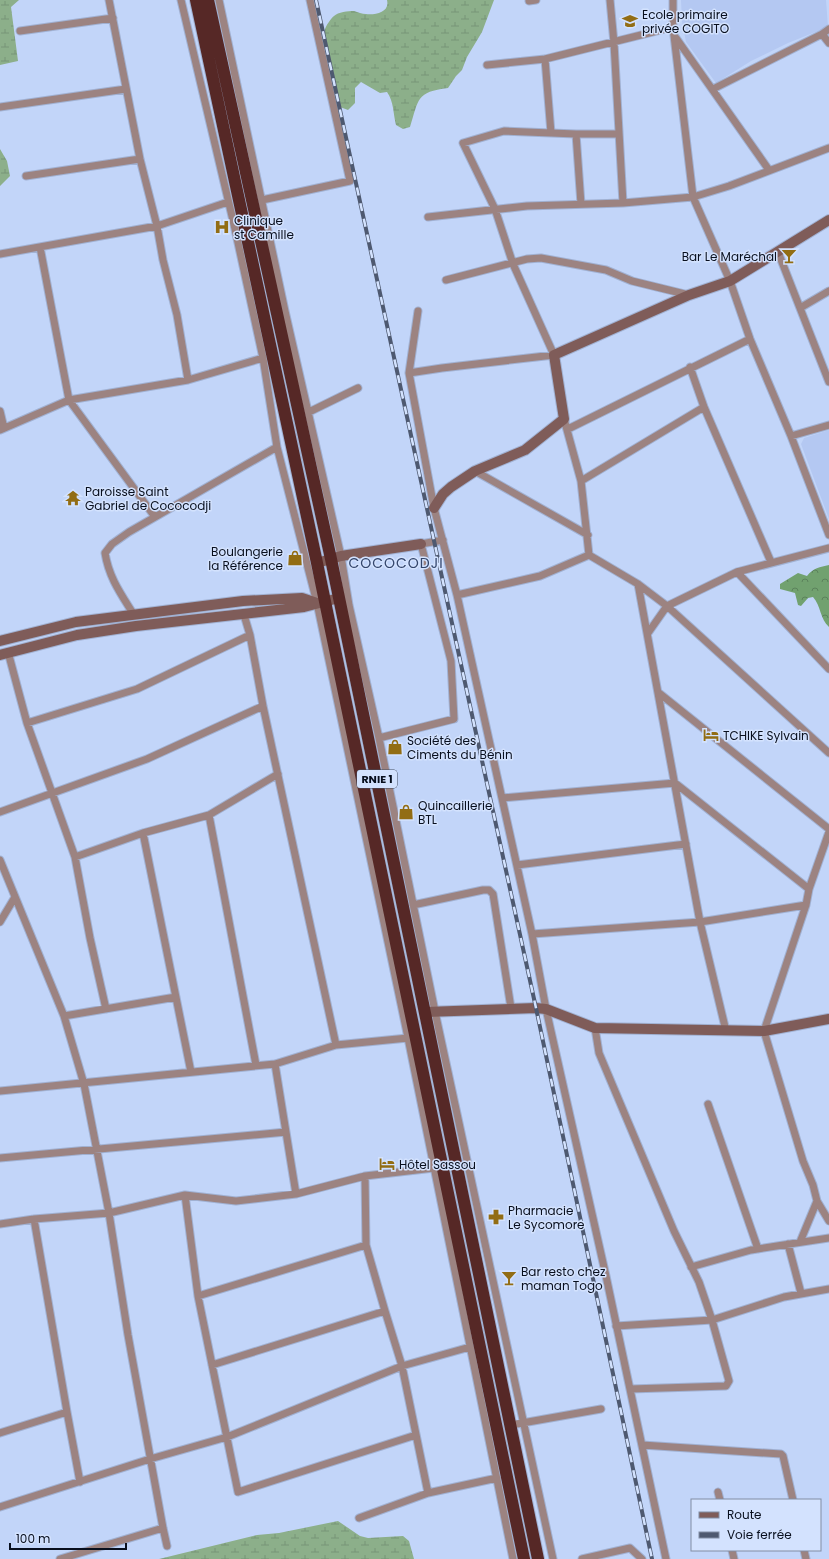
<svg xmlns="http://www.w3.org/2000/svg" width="829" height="1559" font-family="Poppins,sans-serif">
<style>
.built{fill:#b4c8f2}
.forest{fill:url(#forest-crowns)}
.wetland{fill:url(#wetland-marsh)}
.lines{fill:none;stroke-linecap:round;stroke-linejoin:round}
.street-casing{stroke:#a1b1d2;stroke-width:9}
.secondary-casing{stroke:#a1b1d2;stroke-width:12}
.highway-casing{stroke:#a1b1d2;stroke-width:14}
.street{stroke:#9c8381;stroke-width:7}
.secondary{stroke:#7f5c59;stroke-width:10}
.highway{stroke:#562826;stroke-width:12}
.rail-casing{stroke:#4e5970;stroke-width:4}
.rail{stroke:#d3e2fe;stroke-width:2.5;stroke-dasharray:8;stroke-linecap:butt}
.labels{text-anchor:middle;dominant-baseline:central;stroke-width:3;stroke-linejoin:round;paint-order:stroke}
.shield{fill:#d3e2fe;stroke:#454e61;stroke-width:1}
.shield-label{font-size:11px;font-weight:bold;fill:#080f1e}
.poi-label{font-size:12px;fill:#080f1e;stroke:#d3e2fe;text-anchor:start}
.quarter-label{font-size:14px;letter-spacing:1px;fill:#33456b;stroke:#d3e2fe}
</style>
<defs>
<pattern id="forest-crowns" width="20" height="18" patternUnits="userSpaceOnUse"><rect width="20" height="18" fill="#71a16f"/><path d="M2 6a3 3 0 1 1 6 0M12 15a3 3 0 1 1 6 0" fill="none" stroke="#5b825b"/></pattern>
<pattern id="wetland-marsh" width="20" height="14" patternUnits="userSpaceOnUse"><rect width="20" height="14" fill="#8caf8a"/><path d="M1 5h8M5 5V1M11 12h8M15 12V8" fill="none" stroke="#779577"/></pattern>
</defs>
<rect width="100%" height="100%" fill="#c2d5f9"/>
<path class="built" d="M 681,0 L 826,0 L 828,27 L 788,43 L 751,61 L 716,83 L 686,42 L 682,21 Z
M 829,430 L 829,519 L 801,444 L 804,438 Z"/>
<path class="forest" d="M 829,565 L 829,627 C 820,619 821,606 813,597 L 808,598 L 801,606 L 798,605 L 795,593 L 780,589 L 780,584 L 798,573 L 807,576 C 813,568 820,567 829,565 Z"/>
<path class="wetland" d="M 0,0 L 19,0 L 11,7 L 18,61 L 0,65 Z
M 387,0 L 494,0 L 482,32 L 467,57 L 462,70 L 456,76 L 448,88 C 416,92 419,99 410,127 L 403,129 L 396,125 C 393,113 394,102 387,92 L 380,93 L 361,82 L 355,88 L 355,103 L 348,110 L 340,107 C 337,93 322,39 325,29 C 326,26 331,18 334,16 C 338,12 348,11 354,11 C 358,12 362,14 366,14 C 376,15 390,12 387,0 Z
M 0,149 L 7,161 L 10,176 L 0,186 Z
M 338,1521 L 360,1536 L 368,1538 L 403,1536 L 409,1541 L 414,1559 L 159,1559 L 257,1535 L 279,1533 Z"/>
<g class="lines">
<defs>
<path id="street" d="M 109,0 L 140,159 L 157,226 L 163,260 L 177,315 L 188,380
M 181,0 L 235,229 L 263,358 L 277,447 L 317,603 L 406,1028 L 513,1559
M 219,0 L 285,311 L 341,556 L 349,605 L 379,738 L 437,1021 L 553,1559
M 610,0 L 614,43 L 623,203
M 673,0 L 673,27 L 693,197 L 730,281 L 750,339 L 791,436 L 829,535
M 529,1 L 536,0
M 20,31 L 113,18
M 822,34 L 829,43
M 676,38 L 769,170
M 545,59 L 551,133
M 487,65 L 545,59 L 673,27
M 713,89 L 822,34 L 829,29
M 0,107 L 126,89
M 576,134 L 581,204
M 26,176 L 140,159
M 262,200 L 350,181 L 310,0
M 428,217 L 527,206 L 623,203 L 693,197 L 729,186 L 829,148
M 40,247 L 69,400 L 155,517
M 778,252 L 829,382
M 0,254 L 157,226 L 228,202
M 446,280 L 527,259 L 541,258 L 606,270 L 632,281 L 689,295
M 800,308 L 829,291
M 418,311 L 409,373 L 434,508 L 457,595 L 532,934 L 546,1009 L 606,1276 L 666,1559
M 690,367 L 704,407 L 771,562
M 409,373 L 442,368 L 554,355 L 513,264 L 495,209 L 463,143 L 504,131 L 576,134 L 619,134
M 0,411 L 4,428
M 309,412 L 358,388
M 564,419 L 581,481 L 589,555 L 638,584 L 667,606 L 829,753
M 568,429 L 750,339
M 0,430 L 69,400 L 188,380 L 263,358
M 791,436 L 829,425
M 475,471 L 588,535
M 581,481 L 704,407
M 737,572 L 829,669
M 638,584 L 700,922 L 726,1031
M 457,595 L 540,576 L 589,555
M 134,615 C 121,594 109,578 105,553 L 112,544 L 129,532 L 277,447
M 244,615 L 250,635 L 263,706 L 336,1045
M 648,633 L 667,606 L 737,572 L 829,548
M 8,652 L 27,723 L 75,857 L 90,938 L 106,1009
M 659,693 L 829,829
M 27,723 L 137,689 L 250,635
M 379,738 L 454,719 L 451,661 L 421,544 L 443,540
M 502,798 L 675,783 L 809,889
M 0,812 L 147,759 L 263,706
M 209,815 L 256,1065
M 829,832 L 809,889 L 806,905 L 764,1031 L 803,1161 L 813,1185 L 817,1201 L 829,1221
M 143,833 L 191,1072
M 75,857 L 143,833 L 209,815 L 278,774
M 0,860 L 64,1016 L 84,1084 L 109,1213 L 128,1335 L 163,1528 L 167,1546
M 517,865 L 686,844
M 413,905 L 483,890 L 489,890 L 493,894 L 511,1008
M 0,922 L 15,897
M 532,934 L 700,922 L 806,905
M 64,1016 L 176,997
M 595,1028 L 599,1053 L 674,1231 L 699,1282 L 712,1320 L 729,1381 L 726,1386 L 630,1389
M 275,1064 L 296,1194
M 0,1091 L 275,1064 L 336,1045 L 408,1038
M 708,1104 L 758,1249
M 0,1158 L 286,1132
M 365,1176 L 366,1245 L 385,1311 L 402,1366 L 428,1493
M 185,1195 L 198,1296 L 238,1492 L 416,1435
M 34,1219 L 67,1412 L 80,1482
M 0,1224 L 34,1219 L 109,1213 L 185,1195 L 236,1201 L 296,1194 L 365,1176 L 434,1168
M 800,1242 L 817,1201
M 788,1244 L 801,1293
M 691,1267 L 751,1250 L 829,1238
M 198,1296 L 366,1245
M 616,1326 L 712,1320 L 784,1297 L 829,1289
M 212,1365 L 385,1311
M 511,1425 L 601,1409
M 0,1433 L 67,1412
M 642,1445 L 781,1454 L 783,1456 L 793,1500
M 718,1492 L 720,1500
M 0,1507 L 150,1459 L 227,1437 L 402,1366 L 470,1347
M 359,1518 L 428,1493 L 497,1478
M 732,1550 L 734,1559
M 804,1550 L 806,1559
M 60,1559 L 163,1528
M 582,1559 L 630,1548 L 642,1559"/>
<path id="secondary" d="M 434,508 L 443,494 L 451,487 L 475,471 L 525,450 L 564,419 L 554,355 L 689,295 L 730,281 L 829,220
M 317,563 L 341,556 L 421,544
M 0,641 L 76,622 L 243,601 L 302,598 L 317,603
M 0,655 L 77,635 L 136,626 L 304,607 L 339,598
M 426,1012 L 536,1008 L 546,1009 L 595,1028 L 764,1031 L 829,1019"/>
<path id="highway" d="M 196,0 L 317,563 L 524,1559
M 208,0 L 331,559 L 538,1559"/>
</defs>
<use href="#street" class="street-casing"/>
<use href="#secondary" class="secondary-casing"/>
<use href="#highway" class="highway-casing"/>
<use href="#street" class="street"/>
<use href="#secondary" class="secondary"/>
<use href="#highway" class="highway"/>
<defs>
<path id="rail" d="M 316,0 L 536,1008 L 652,1559"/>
</defs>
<use href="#rail" class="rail-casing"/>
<use href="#rail" class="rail"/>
</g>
<defs>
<symbol id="school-bare" viewBox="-9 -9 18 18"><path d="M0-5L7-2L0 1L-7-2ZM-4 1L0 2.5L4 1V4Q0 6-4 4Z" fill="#926d14" stroke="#d3e2fe" stroke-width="2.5" paint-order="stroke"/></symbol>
<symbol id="hospital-bare" viewBox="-9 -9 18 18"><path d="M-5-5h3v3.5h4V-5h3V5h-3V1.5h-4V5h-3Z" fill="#926d14" stroke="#d3e2fe" stroke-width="2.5" paint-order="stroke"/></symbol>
<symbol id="bar-bare" viewBox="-9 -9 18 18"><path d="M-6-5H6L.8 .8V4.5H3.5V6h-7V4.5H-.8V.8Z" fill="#926d14" stroke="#d3e2fe" stroke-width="2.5" paint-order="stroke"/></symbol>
<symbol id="temple-bare" viewBox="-9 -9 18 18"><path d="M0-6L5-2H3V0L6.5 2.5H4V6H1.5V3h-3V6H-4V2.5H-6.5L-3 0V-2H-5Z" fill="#926d14" stroke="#d3e2fe" stroke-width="2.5" paint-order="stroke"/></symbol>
<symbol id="shop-bare" viewBox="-9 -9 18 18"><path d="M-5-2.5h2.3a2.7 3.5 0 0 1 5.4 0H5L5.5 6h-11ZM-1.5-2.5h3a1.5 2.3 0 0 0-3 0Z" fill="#926d14" stroke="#d3e2fe" stroke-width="2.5" paint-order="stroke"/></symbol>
<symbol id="hotel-bare" viewBox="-9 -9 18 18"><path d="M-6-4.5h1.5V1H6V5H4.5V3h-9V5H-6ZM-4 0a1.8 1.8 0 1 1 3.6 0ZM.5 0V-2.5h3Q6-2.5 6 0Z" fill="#926d14" stroke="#d3e2fe" stroke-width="2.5" paint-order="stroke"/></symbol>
<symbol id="pharmacy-bare" viewBox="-9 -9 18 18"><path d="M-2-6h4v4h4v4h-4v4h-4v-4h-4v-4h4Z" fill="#926d14" stroke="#d3e2fe" stroke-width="2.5" paint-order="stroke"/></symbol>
</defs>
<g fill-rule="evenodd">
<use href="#school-bare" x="619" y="10" width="22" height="22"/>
<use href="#hospital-bare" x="211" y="216" width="22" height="22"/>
<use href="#bar-bare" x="778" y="245" width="22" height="22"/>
<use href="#temple-bare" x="62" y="487" width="22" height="22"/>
<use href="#shop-bare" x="284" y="547" width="22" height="22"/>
<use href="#hotel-bare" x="700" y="724" width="22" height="22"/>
<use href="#shop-bare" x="384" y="736" width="22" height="22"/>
<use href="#shop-bare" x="395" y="801" width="22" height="22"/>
<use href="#hotel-bare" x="376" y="1153" width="22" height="22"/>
<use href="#pharmacy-bare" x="485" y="1206" width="22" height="22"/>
<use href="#bar-bare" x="498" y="1267" width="22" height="22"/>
</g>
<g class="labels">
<rect class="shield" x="357" y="770" width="40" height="18" rx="3"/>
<g class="shield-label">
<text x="377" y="779">RNIE 1</text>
</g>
<g class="poi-label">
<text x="642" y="14">Ecole primaire<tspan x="642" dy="14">privée COGITO</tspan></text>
<text x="234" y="220">Clinique<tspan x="234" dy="14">st Camille</tspan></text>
<text x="777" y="256" text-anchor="end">Bar Le Maréchal</text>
<text x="85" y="491">Paroisse Saint<tspan x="85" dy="14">Gabriel de Cococodji</tspan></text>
<text x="283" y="551" text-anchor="end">Boulangerie<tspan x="283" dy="14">la Référence</tspan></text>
<text x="723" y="735">TCHIKE Sylvain</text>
<text x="407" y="740">Société des<tspan x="407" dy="14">Ciments du Bénin</tspan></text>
<text x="418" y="805">Quincaillerie<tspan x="418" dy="14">BTL</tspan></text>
<text x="399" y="1164">Hôtel Sassou</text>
<text x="508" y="1210">Pharmacie<tspan x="508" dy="14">Le Sycomore</tspan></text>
<text x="521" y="1271">Bar resto chez<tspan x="521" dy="14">maman Togo</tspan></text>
</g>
<g class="quarter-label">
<text x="396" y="563">COCOCODJI</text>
</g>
</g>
<rect x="691" y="1499" width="130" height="52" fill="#d3e2fe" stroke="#828ea4"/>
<rect x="699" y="1512" width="20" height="6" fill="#7f5c59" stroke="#828ea4"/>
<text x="727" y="1519" font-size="12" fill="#080f1e">Route</text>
<rect x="699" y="1532" width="20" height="6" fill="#4e5970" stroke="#828ea4"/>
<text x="727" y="1539" font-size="12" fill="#080f1e">Voie ferrée</text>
<path d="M10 1543v6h116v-6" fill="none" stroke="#080f1e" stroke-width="2"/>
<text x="16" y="1543" font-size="12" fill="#080f1e" stroke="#d3e2fe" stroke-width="3" paint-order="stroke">100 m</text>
</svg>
